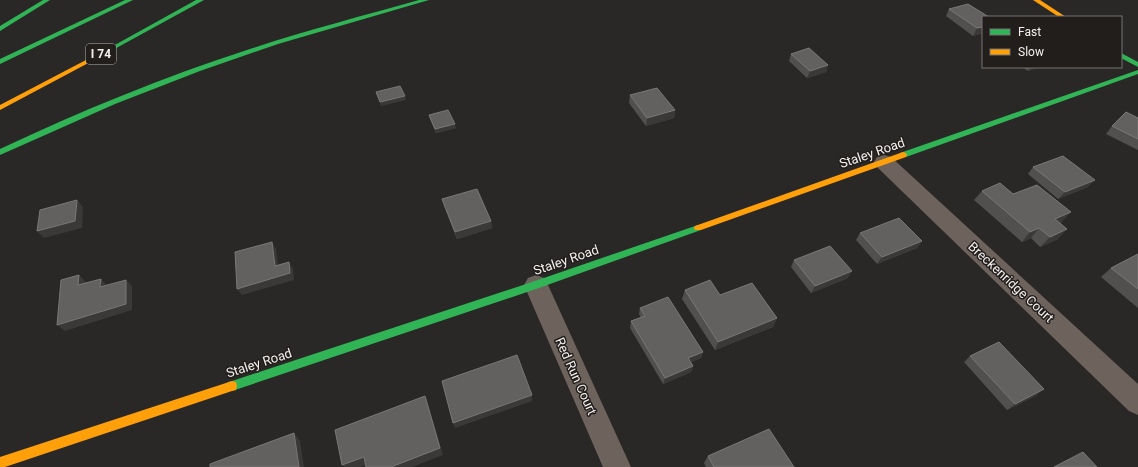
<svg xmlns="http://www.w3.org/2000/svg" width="1138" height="467" font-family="Roboto,sans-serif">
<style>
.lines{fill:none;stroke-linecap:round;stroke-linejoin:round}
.street{fill:#6d635c;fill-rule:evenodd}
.fast{fill:#30b455;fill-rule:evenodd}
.slow{fill:#ff9f0a;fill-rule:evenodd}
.wall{fill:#52504f}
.shaded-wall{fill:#3b3937}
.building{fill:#636160;stroke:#7a7877}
.labels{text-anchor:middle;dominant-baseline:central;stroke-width:3;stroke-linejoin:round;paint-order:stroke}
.shield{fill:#211e1c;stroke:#b4b1b0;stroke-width:1}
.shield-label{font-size:12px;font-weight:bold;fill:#f3f0ef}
.street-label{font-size:13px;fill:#f3f0ef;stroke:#211e1c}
</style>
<rect width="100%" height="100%" fill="#2a2826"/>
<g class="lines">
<path class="street" d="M 884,155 L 891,157 L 1138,384 L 1138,415 L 1129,411 L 877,167 L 874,162 L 877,157 Z
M 536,275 L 544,278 L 548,285 L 631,467 L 603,467 L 524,285 L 528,278 Z"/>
<path class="fast" d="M 43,0 L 50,0 L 0,31 L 0,26 Z
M 125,0 L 133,0 L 0,64 L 0,59 Z
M 196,0 L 204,0 L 109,52 L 107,53 L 104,51 Z
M 419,0 L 429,0 L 278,44 L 200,71 L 115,104 L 0,155 L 0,149 C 81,111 163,77 247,50 C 304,31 362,16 419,0 Z
M 1121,53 L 1138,62 L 1138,67 L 1121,58 Z
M 1138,70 L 1138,74 L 906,157 L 900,157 L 899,155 L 900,153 Z
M 698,225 L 701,226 L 702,228 L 701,230 L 536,289 L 232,391 L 228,390 L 227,386 L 228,382 L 232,381 L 535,281 Z"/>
<path class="slow" d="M 1033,0 L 1040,0 L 1066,17 L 1059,17 Z
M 107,49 L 110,51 L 109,52 L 0,110 L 0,105 Z
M 903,152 L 906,153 L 907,155 L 906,157 L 701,230 L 695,230 L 694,228 L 695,226 Z
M 232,381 L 236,382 L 237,386 L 236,390 L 232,391 L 5,467 L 0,467 L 0,457 Z"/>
</g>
<path class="wall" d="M 949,9 L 983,17 L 983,33 L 973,36 L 946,16 Z
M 791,54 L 828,65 L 826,72 L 807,78 L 789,61 Z
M 1022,67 L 1039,67 L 1028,71 Z
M 630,95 L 675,110 L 674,118 L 646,126 L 629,103 Z
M 429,115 L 456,128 L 436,133 L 430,119 Z
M 1138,118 L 1138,150 L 1106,134 L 1112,126 Z
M 1033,167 L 1088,187 L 1058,199 L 1028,174 Z
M 982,191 L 1013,194 L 1062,222 L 1060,223 L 1058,239 L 1040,247 L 1031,238 L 1022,242 L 974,200 Z
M 442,199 L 491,221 L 492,228 L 457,239 L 444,206 Z
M 860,233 L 922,241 L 917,248 L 877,264 L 856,240 Z
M 1138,254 L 1138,308 L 1101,277 L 1111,268 Z
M 794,260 L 848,278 L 811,293 L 791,267 Z
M 685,290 L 720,295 L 777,318 L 773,327 L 715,350 L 682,299 Z
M 640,308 L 703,352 L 701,358 L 691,362 L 693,366 L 691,372 L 663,384 L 630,328 L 631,321 L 641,318 L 639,314 Z
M 970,356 L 1037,395 L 1007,410 L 964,362 Z
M 708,456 L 794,467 L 706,467 L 704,463 Z"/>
<path class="shaded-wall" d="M 983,27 L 983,33 L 973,36 L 977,28 Z
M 828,65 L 826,72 L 807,78 L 810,71 Z
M 1030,67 L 1039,67 L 1028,71 Z
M 405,96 L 406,100 L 381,106 L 380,102 Z
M 675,110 L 674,118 L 646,126 L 647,118 Z
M 455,124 L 456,128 L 436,133 L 435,129 Z
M 1095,180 L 1088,187 L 1058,199 L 1065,192 Z
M 77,200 L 83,207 L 82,228 L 44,238 L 37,231 Z
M 1071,212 L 1062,222 L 1046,229 L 1055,219 Z
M 491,221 L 492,228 L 457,239 L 455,232 Z
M 1039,228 L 1031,238 L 1022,242 L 1030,232 Z
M 1067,229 L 1058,239 L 1040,247 L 1050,237 Z
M 922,241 L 917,248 L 877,264 L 882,257 Z
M 272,242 L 276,249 L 279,273 L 275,266 Z
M 289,262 L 293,269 L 294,280 L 242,295 L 237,289 Z
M 852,271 L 848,278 L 811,293 L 815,286 Z
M 79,275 L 86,282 L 85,292 L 78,285 Z
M 101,279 L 107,286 L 100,287 Z
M 126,280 L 132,286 L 132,310 L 65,331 L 57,325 Z
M 777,318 L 773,327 L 715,350 L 718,342 Z
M 703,352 L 701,358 L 687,364 L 688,358 Z
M 693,366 L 691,372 L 663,384 L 665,378 Z
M 1044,389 L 1037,395 L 1007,410 L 1015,404 Z
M 532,395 L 532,401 L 455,428 L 453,423 Z
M 425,396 L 428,404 L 443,455 L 412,467 L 391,467 Z
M 294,433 L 300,441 L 304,467 L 299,467 Z
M 364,457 L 369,464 L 360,467 L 344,467 L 342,465 Z"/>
<path class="building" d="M 968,4 L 989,17 L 983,17 L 983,27 L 977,28 L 949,9 Z
M 809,48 L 828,65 L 810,71 L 791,54 Z
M 400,86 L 405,96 L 380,102 L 376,92 Z
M 657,88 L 675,110 L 647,118 L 630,95 Z
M 448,110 L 455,124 L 435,129 L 429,115 Z
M 1126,112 L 1138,118 L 1138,139 L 1112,126 Z
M 1063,156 L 1095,180 L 1065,192 L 1033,167 Z
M 1000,183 L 1013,194 L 1037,185 L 1071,212 L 1055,219 L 1067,229 L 1050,237 L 1039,228 L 1030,232 L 982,191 Z
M 477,189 L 491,221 L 455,232 L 442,199 Z
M 77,200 L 75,221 L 37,231 L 40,210 Z
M 899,218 L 922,241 L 882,257 L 860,233 Z
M 272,242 L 275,266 L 289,262 L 290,273 L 237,289 L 235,252 Z
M 830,246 L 852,271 L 815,286 L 794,260 Z
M 1138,254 L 1138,289 L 1111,268 Z
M 79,275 L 78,285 L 101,279 L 100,287 L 126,280 L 126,304 L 57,325 L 61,280 Z
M 710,280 L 720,295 L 752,283 L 777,318 L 718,342 L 685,290 Z
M 668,297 L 703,352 L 688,358 L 693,366 L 665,378 L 631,321 L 645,316 L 640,308 Z
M 999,342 L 1044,389 L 1015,404 L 970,356 Z
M 517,355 L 532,395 L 453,423 L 442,381 Z
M 425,396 L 440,448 L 391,467 L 366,467 L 364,457 L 342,465 L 335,430 Z
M 769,429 L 794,467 L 714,467 L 708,456 Z
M 294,433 L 299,467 L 210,467 L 210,464 Z
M 1083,452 L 1097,467 L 1054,467 Z"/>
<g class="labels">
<rect class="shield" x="86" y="44" width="30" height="20" rx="3"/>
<g class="shield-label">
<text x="101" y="54">I 74</text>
</g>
<g class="street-label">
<text transform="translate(872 153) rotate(-19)">Staley Road</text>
<text transform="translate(566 260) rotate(-19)">Staley Road</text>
<text transform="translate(1011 282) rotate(43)">Breckenridge Court</text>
<text transform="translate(259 363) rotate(-18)">Staley Road</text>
<text transform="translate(576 376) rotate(66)">Red Run Court</text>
</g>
</g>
<rect x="982" y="16" width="140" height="52" fill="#211e1c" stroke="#757270"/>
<rect x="990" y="29" width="20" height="6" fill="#30b455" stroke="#757270"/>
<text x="1018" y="36" font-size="12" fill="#f3f0ef">Fast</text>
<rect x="990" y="49" width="20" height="6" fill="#ff9f0a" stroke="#757270"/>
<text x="1018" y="56" font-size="12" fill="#f3f0ef">Slow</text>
</svg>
